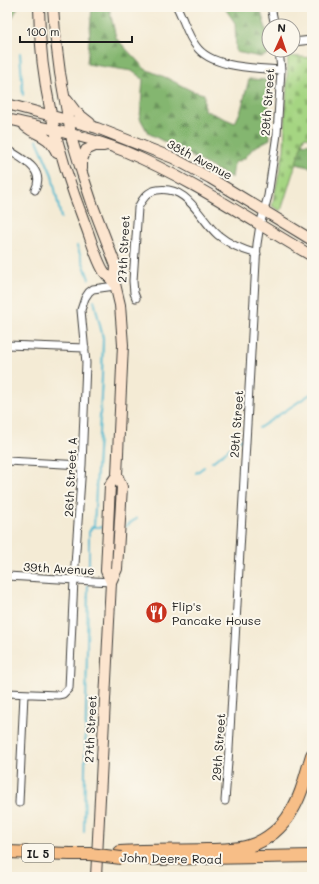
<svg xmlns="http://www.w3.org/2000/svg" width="319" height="884" font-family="Mali,sans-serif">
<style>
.forest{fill:url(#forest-firs);stroke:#506946}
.cemetery{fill:url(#cemetery-stones);stroke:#60784f}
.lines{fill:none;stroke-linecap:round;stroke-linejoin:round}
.stream{stroke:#53bad1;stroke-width:2}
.street-casing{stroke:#3c3b38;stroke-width:9}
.secondary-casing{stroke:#3c3b38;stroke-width:12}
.highway-casing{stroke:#3c3b38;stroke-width:14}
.street{stroke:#fff;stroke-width:7}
.secondary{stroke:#fce5cf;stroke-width:10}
.highway{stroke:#f7be87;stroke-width:12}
.highway-bridge-casing{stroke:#3c3b38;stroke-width:14;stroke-linecap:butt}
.highway-bridge{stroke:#f7be87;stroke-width:12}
.labels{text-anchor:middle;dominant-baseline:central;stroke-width:4;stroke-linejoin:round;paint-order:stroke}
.shield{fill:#fbf7ec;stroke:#5f5e5a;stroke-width:1}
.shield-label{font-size:11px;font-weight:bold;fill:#1c1c1c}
.street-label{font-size:12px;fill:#1c1c1c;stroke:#fbf7ec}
.poi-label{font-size:12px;fill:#1c1c1c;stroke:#fbf7ec;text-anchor:start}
</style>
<defs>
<pattern id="forest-firs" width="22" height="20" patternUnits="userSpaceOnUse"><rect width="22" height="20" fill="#84b670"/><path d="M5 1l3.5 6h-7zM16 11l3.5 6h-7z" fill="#6b935b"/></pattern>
<pattern id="cemetery-stones" width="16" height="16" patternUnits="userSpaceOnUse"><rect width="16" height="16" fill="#a5d582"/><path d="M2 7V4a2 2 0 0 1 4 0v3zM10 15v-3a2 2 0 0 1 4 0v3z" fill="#8db670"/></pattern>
</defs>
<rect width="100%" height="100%" fill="#fbf7ec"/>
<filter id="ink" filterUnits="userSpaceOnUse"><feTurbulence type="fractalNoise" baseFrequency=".025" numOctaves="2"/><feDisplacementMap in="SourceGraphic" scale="8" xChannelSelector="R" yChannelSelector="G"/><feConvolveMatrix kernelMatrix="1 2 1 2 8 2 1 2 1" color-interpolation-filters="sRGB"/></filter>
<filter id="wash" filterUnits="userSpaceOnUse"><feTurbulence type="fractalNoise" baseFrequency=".012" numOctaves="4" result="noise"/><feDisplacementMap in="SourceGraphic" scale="16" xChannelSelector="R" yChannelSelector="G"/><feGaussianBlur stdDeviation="0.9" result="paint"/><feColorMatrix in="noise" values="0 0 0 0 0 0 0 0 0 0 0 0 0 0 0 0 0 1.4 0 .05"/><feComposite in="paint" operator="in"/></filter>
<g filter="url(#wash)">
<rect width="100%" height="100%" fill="#f4ebd5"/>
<path class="forest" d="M 7,7 L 18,7 L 7,28 Z
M 92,7 L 109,7 L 116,38 L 145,69 L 167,78 L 192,91 L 204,94 L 204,110 L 235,123 L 241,110 L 249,79 L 267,80 L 270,139 L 253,148 L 245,158 L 234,163 L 232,178 L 148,133 L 140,118 L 143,79 L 132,71 L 87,64 Z
M 224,7 L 254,7 L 261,12 L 269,39 L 269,50 L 272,50 L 273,53 L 260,57 L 236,52 L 235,23 Z
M 299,143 L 312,144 L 312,168 L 293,163 Z"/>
<path class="cemetery" d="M 288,56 L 312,58 L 312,138 L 304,137 L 281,211 L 272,206 L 284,150 Z"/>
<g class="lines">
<path class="stream" d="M 20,53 L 23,95
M 37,140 L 52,175 L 61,218
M 77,246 L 89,279
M 259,428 L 312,393
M 212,462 L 242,439
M 196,473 L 204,467
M 94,527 L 102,377 L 103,338 L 94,300
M 125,527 L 137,518
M 89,574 L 89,532 L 92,527 L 101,527
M 84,832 L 88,585"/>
</g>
</g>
<g filter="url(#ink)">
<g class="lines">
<defs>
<path id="street" d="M 177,7 C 184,20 187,35 196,46 C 211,68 256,68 281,70
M 271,7 L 275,26
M 293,42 L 312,40
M 7,149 C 22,159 46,169 35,190
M 136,298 L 134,293 L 133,281 L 138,208 C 142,199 148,191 157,190 C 189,185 199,219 218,235 C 230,245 243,250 257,254
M 7,345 L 85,348
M 7,461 L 82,465
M 7,576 L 111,582
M 7,693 L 58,695 L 63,694 L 69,688 L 74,579 L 82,465 L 86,363 L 81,310 L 85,298 L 89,292 L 93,289 L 115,286
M 225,801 L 229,749 L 257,244 L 260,225 L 268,196 L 277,134 L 281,70 L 279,50
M 19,803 L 24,694"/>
<path id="secondary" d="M 39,7 C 40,85 57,152 85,224 C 91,239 95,256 103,270 C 106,275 111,279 115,284
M 53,7 L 55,33 L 60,73 L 72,140 L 82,173 L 93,206 L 116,266 L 115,284 L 120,305 L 123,345 L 117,475 L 122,487 L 117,569 L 111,582 L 96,877
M 67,100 L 76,112 L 90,123
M 7,104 L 97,128 L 173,158 L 210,178 L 312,240
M 7,119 C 46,128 86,136 124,151 C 191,179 250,220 312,256
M 25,126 C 40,138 47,133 57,153
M 82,169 L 82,160 L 86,150 L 95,146 L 104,146
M 111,582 L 106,571 L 110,485 L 117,475"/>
<path id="highway" d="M 7,852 L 70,854
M 120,852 C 149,850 178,851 206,850 C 220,850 235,850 249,846 C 266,841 283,827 291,812 C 302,795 306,774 312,755
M 148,859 L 312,856"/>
</defs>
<use href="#street" class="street-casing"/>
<use href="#secondary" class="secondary-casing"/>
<use href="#highway" class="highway-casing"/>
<use href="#street" class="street"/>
<use href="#secondary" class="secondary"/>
<use href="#highway" class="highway"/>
<defs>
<path id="highway-bridge" d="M 70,854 L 90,854 L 121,858"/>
</defs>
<use href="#highway-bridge" class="highway-bridge-casing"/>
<use href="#highway-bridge" class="highway-bridge"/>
</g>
</g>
<defs>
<symbol id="restaurant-disc" viewBox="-11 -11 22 22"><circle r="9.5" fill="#c8321e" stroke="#fbf7ec"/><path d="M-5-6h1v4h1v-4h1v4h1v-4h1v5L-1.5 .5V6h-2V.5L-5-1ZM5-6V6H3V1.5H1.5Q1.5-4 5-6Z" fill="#fff"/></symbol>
</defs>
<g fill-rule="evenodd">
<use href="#restaurant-disc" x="144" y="600" width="25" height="25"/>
</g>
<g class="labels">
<rect class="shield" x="22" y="844" width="32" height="18" rx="3"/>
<g class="shield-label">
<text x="38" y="853">IL 5</text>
</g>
<g class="street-label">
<text transform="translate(267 102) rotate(-86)">29th Street</text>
<text transform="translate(200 159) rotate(28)">38th Avenue</text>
<text transform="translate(123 249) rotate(-87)">27th Street</text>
<text transform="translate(236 424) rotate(-86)">29th Street</text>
<text transform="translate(70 477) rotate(-87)">26th Street A</text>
<text transform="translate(59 568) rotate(3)">39th Avenue</text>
<text transform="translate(90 729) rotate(-87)">27th Street</text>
<text transform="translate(218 747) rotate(-86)">29th Street</text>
<text transform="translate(171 858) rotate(1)">John Deere Road</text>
</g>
<g class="poi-label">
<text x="172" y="606">Flip's<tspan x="172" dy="14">Pancake House</tspan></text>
</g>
</g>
<rect width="319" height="884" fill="none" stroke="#fbf7ec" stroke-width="24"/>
<g transform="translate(281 38) rotate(3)"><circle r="19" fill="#fbf7ec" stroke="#a29f99"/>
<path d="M0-3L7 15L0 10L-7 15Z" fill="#c8321e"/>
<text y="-6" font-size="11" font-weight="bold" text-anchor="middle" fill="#1c1c1c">N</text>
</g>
<path d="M20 36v6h112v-6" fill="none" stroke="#1c1c1c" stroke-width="2"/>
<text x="26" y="36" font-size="12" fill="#1c1c1c" stroke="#fbf7ec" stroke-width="3" paint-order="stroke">100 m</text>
</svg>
